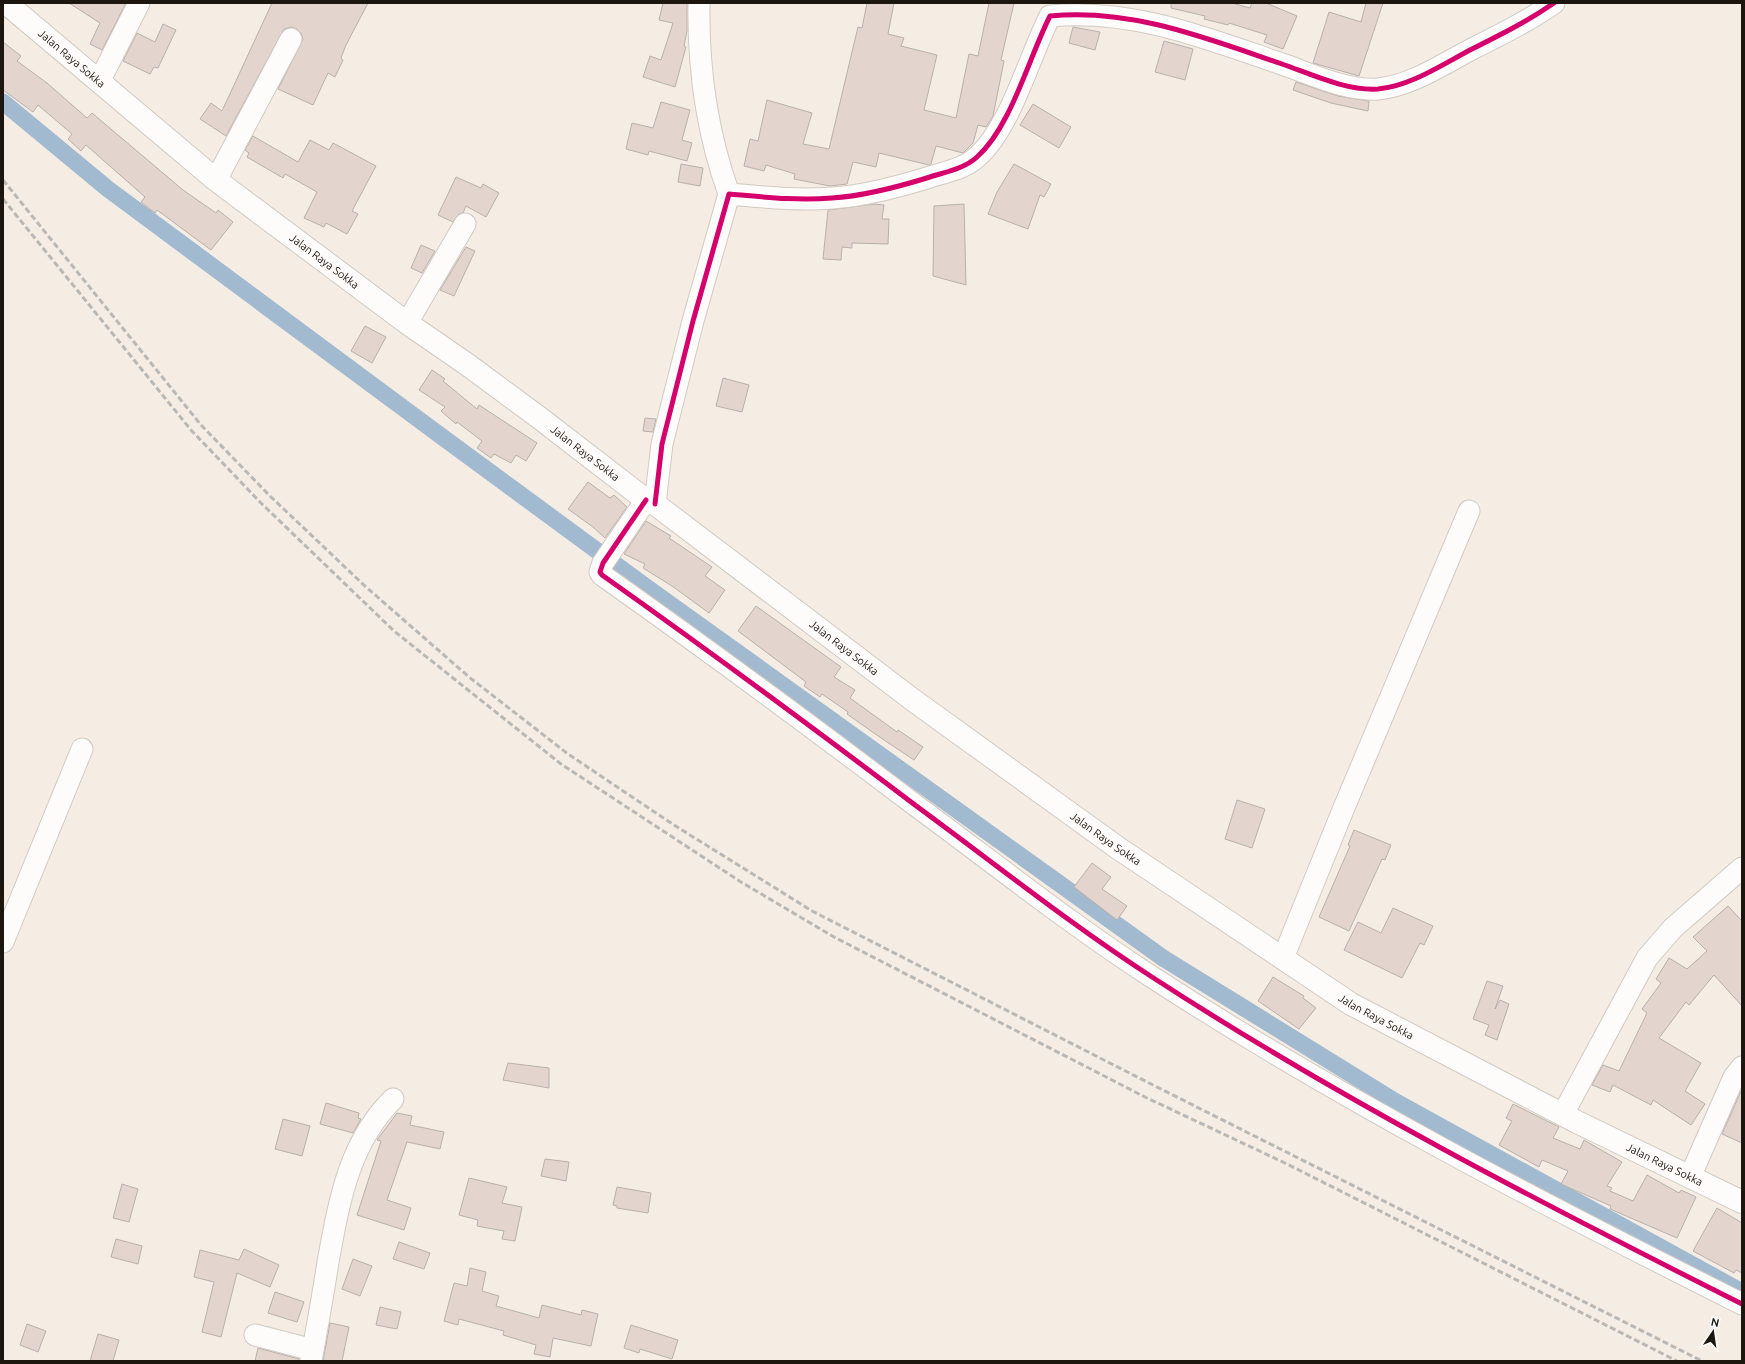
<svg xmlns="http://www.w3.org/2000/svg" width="1745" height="1364" font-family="Ubuntu,sans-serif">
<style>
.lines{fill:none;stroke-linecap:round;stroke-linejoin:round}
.canal{stroke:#a2bad0;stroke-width:17}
.building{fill:#e3d5ce;stroke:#b8b0ab}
.minor-casing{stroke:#d1cac2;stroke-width:23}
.major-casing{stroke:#d1cac2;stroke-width:24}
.minor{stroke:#fefcfb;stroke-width:21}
.major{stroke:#fefcfb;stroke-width:22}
.rail{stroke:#bab8b5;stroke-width:3;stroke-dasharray:6 3;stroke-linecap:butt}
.cycleway-casing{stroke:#fff;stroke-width:8}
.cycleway{stroke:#d6006c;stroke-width:5}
.labels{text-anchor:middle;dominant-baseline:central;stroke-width:4;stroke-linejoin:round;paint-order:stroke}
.street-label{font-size:11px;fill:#1d160f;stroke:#fff}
</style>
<rect width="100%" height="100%" fill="#f5ede4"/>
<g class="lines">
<path class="canal" d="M 3,102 L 108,189 L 441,436 L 649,589 L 1163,958 L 1396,1102 L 1742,1292"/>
</g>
<path class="building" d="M 69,3 L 126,3 L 102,50 L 90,44 L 100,23 Z
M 272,3 L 368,3 L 346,45 L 341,58 L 343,60 L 335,77 L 328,73 L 313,105 L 278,89 L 303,39 L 301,33 L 297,29 L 291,27 L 284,29 L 226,136 L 200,119 L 211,103 L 222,111 Z
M 663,3 L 687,3 L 687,31 L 684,46 L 686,47 L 675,87 L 643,77 L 650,56 L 661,60 L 673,23 L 659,20 Z
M 867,3 L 894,3 L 888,34 L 904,38 L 901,46 L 937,55 L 924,110 L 956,118 L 969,54 L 978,56 L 989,3 L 1014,3 L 1001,60 L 1004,61 L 993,116 L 986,127 L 978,125 L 973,143 L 963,153 L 936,146 L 931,164 L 929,165 L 879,153 L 876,167 L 853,162 L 847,184 L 830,186 L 794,179 L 795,174 L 766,165 L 764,171 L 744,166 L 750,139 L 758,141 L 767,100 L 812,113 L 803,144 L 829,149 L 852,52 L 858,27 L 862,28 Z
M 1171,3 L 1232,3 L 1250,8 L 1252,3 L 1266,3 L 1297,16 L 1283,49 L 1264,42 L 1267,35 L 1229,23 L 1228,25 L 1204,19 L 1205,16 L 1171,8 Z
M 1366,3 L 1383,3 L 1359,76 L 1313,63 L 1329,12 L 1361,22 Z
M 163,24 L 176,30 L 158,68 L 154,67 L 150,74 L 123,61 L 137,33 L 155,42 Z
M 1073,27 L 1100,32 L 1095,50 L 1069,43 Z
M 1164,41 L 1193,49 L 1185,80 L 1155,72 Z
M 3,42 L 21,56 L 17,61 L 47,83 L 87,118 L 92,113 L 183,190 L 216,213 L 218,210 L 233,222 L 211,250 L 157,210 L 155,213 L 141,202 L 145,197 L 86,145 L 81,151 L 68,139 L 72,134 L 38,105 L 33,112 L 3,90 Z
M 1296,82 L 1338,96 L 1369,101 L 1368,111 L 1331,103 L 1293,90 Z
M 661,102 L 690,110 L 682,140 L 692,143 L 687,161 L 649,151 L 648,155 L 626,149 L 632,123 L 653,128 Z
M 1033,104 L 1071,127 L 1059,148 L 1020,125 Z
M 253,136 L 298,162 L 310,140 L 329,150 L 333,143 L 376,166 L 352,211 L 358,214 L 347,234 L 326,223 L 324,227 L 304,218 L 317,192 L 285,174 L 283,178 L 247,157 L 249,153 L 245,150 Z
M 681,164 L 703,168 L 700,186 L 678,182 Z
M 1014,164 L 1051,184 L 1044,197 L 1040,195 L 1028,229 L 988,214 L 997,192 Z
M 456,177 L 481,188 L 483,184 L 499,193 L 486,217 L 466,206 L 463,213 L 459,214 L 453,222 L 438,215 Z
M 874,204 L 884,205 L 882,219 L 889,219 L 888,244 L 852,243 L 852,248 L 842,247 L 841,260 L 823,259 L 828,210 Z
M 964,204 L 966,285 L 933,276 L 934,206 Z
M 421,245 L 435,251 L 422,273 L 411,268 Z
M 466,247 L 475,251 L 454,296 L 440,290 Z
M 365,326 L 386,337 L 372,363 L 351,351 Z
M 432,370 L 445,379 L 443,381 L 477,409 L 479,405 L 537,443 L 526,461 L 516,455 L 511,463 L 494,454 L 491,458 L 477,448 L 482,441 L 457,422 L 456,424 L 441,411 L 445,407 L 419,390 Z
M 723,378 L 749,385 L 742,412 L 716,406 Z
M 645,418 L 656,419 L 653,432 L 643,431 Z
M 588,482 L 610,498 L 614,495 L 627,507 L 605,538 L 593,527 L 568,509 Z
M 646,521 L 671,536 L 669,538 L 712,567 L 705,576 L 725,590 L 709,613 L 672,586 L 643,568 L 645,564 L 624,554 Z
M 756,606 L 841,667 L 834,677 L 855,690 L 850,698 L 897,732 L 898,730 L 923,747 L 914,760 L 881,738 L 847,714 L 848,712 L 822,694 L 820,697 L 804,686 L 806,682 L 738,631 Z
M 1237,800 L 1265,809 L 1252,848 L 1225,839 Z
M 1354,830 L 1391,845 L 1385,860 L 1382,859 L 1349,931 L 1319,917 L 1350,846 L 1348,845 Z
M 1092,863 L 1111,877 L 1102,889 L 1127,906 L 1117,920 L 1074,887 Z
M 1728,906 L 1742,921 L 1742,1006 L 1714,975 L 1689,1005 L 1686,1002 L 1659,1038 L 1701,1063 L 1685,1091 L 1705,1104 L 1691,1125 L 1653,1100 L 1651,1105 L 1613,1085 L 1610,1092 L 1592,1085 L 1603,1065 L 1619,1071 L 1647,1013 L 1642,1009 L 1661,983 L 1656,979 L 1669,958 L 1687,969 L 1707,951 L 1693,937 Z
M 1393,908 L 1433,926 L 1424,945 L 1420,943 L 1402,978 L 1344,950 L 1358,922 L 1381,933 Z
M 1273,977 L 1304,996 L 1303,998 L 1316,1008 L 1299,1029 L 1258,1001 Z
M 1487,981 L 1503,986 L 1495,1009 L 1500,1000 L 1509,1004 L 1497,1040 L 1485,1035 L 1489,1025 L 1473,1019 Z
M 508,1063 L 549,1068 L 549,1088 L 503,1080 Z
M 1742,1089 L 1742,1143 L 1722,1134 Z
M 326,1103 L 359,1113 L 358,1118 L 361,1119 L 353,1133 L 320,1124 Z
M 1513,1104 L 1559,1127 L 1553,1138 L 1580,1149 L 1584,1140 L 1622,1162 L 1607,1186 L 1612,1188 L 1610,1191 L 1633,1201 L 1647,1175 L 1679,1193 L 1681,1190 L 1696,1197 L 1677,1238 L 1610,1209 L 1611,1206 L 1561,1184 L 1568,1171 L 1542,1160 L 1539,1167 L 1499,1145 L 1512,1121 L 1506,1118 Z
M 397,1113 L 412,1116 L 410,1125 L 444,1132 L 440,1149 L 407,1142 L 387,1200 L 411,1208 L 404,1230 L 357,1215 L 381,1141 L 377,1140 Z
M 283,1119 L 310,1126 L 302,1156 L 275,1149 Z
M 545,1159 L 569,1162 L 566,1181 L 541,1176 Z
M 469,1178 L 507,1187 L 502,1203 L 522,1207 L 515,1241 L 502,1239 L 504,1231 L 477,1226 L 478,1220 L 459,1215 Z
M 122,1184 L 138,1189 L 129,1222 L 113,1218 Z
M 617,1187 L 651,1193 L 648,1213 L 617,1208 L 617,1206 L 613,1205 Z
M 1717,1208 L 1742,1223 L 1742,1273 L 1736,1270 L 1734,1273 L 1693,1251 Z
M 116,1239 L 142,1246 L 138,1264 L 111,1257 Z
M 399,1242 L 430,1253 L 424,1269 L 393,1259 Z
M 244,1249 L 279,1265 L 270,1287 L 237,1273 L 221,1337 L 202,1332 L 214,1282 L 194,1277 L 200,1250 L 239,1260 Z
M 353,1259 L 372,1266 L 360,1296 L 342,1289 Z
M 470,1268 L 486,1272 L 482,1291 L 499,1296 L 496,1306 L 539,1318 L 542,1305 L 581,1315 L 582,1310 L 598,1314 L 591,1346 L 553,1338 L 550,1357 L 534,1354 L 536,1345 L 503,1335 L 504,1331 L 459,1319 L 458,1325 L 444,1321 L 454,1283 L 467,1286 Z
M 275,1292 L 304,1302 L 297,1322 L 268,1313 Z
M 380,1307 L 401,1312 L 397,1329 L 376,1325 Z
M 330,1323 L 349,1327 L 342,1361 L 323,1361 Z
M 27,1324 L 46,1331 L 38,1352 L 20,1345 Z
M 631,1325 L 678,1340 L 672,1359 L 640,1349 L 639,1353 L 624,1348 Z
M 98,1334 L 119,1340 L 113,1361 L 90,1361 Z
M 258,1348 L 299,1359 L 299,1361 L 255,1361 Z"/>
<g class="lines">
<defs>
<path id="minor" d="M 699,3 C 698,67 707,133 729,194
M 99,82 L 139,3
M 216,180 L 291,39
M 407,323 L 465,224
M 646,500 L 603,563 L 600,572 L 602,575 C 708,650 812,727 915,805 C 994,863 1070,924 1152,977 C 1341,1100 1541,1203 1742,1304
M 655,504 L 662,444 L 693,321 L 729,194 C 763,197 798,201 832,198 C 865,196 898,187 930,177 C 945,172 964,169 977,157 C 1011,127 1029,57 1050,16 C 1131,8 1206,38 1282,64 C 1311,74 1346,91 1378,89 C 1411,86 1443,64 1472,49 C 1500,35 1528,21 1554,3
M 3,942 L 82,749
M 1283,958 L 1343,810 L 1469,511
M 1563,1114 L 1647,958 L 1673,928 L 1742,868
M 1690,1177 L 1734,1077 L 1742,1067
M 255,1335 L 313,1350
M 311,1361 C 317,1328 323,1295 328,1262 C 339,1203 348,1144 393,1099"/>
<g id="major">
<path id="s1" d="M 6,3 L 216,180 L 407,323 L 468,365 L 541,419 L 646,500 L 655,504 L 913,700 L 1118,848 L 1351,1004 L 1577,1122 L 1742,1202"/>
</g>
</defs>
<use href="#minor" class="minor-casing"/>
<use href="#major" class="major-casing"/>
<use href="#minor" class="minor"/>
<use href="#major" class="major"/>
<path class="rail" d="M 3,180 L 201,425 L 270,496 L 366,587 L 469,677 L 568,754 L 674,825 L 812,911 L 1149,1083 L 1702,1361
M 3,199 L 191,430 L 261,503 L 394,631 L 561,764 L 741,882 L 834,937 L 1145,1097 L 1287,1164 L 1677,1361"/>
<defs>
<path id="cycleway" d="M 646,500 L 603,563 L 600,572 L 602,575 C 708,650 812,727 915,805 C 994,863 1070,924 1152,977 C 1341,1100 1541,1203 1742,1304
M 655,504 L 662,444 L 693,321 L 729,194 C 763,197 798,201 832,198 C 865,196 898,187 930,177 C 945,172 964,169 977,157 C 1011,127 1029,57 1050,16 C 1131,8 1206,38 1282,64 C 1311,74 1346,91 1378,89 C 1411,86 1443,64 1472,49 C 1500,35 1528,21 1554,3"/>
</defs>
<use href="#cycleway" class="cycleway-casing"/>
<use href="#cycleway" class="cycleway"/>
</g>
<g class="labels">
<g class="street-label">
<text stroke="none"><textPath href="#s1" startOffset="86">Jalan Raya Sokka</textPath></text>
<text stroke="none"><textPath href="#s1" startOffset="410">Jalan Raya Sokka</textPath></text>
<text stroke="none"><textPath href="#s1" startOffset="734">Jalan Raya Sokka</textPath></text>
<text stroke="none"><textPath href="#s1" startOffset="1058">Jalan Raya Sokka</textPath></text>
<text stroke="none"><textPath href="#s1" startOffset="1382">Jalan Raya Sokka</textPath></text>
<text stroke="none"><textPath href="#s1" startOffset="1706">Jalan Raya Sokka</textPath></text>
<text stroke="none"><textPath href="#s1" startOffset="2030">Jalan Raya Sokka</textPath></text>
</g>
</g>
<rect width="1745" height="1364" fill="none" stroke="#1d160f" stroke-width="8"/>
<g transform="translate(1713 1332) rotate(13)" stroke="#ffffff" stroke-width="3" paint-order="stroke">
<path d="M0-3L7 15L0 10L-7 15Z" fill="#1d160f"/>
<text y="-6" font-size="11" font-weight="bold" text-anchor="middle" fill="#1d160f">N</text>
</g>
</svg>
